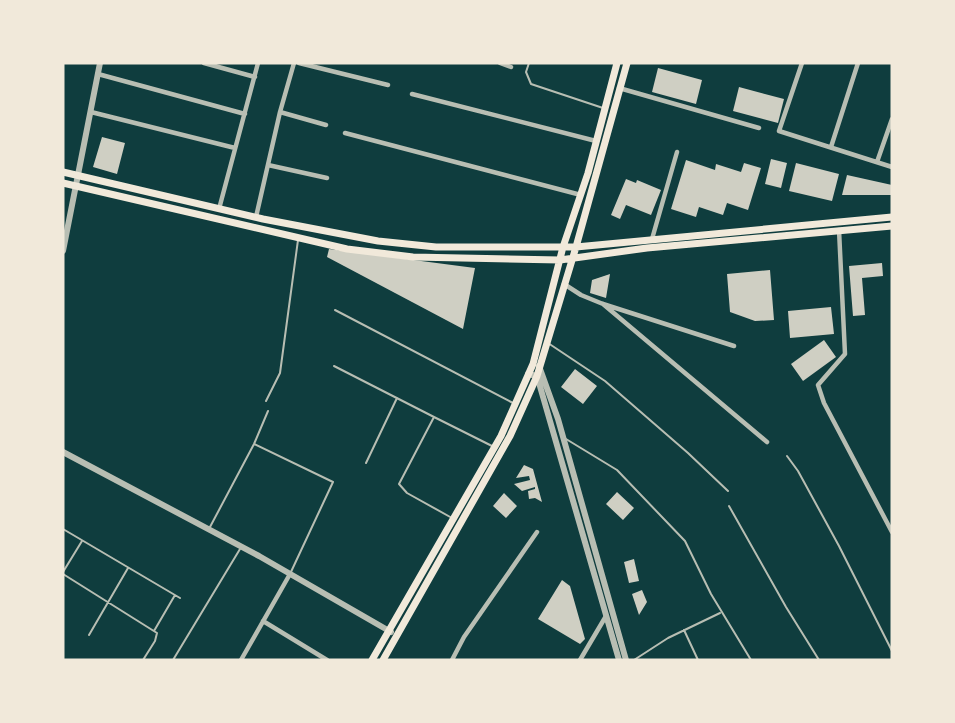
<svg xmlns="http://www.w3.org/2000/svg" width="955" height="723" font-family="'Asap Condensed',sans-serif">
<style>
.building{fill:#cfcfc3}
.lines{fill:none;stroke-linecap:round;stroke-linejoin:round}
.service{stroke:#b8beb3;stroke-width:2}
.minor{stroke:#b8beb3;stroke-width:4.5}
.tertiary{stroke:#b8beb3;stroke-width:6}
.secondary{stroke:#f1e9da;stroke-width:7}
</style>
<rect width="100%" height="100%" fill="#0f3d3e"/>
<path class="building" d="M 658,68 L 702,80 L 696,104 L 652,92 Z
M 739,87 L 784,99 L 778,123 L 733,111 Z
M 102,137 L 125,143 L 117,174 L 93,167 Z
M 771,159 L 787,163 L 781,188 L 765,184 Z
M 686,160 L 715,170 L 716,164 L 741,172 L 744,163 L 761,168 L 748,210 L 727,203 L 723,215 L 699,207 L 696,217 L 671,209 Z
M 796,163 L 839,174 L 832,201 L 789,191 Z
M 847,175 L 892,185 L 892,195 L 842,195 Z
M 626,179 L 636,183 L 637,180 L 661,190 L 651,215 L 626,205 L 620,219 L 611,215 Z
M 329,249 L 475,268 L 463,329 L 327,257 Z
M 882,263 L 883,276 L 862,278 L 865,315 L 853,316 L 849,266 Z
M 770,270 L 774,320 L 755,321 L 730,312 L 727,274 Z
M 610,274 L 606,298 L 590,293 L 592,280 Z
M 831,307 L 834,334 L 790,338 L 788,311 Z
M 824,340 L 836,357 L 803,381 L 791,364 Z
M 575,369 L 597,386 L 583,404 L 561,387 Z
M 524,465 L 533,469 L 542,502 L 535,498 L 529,499 L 528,491 L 535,489 L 535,487 L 522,491 L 514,484 L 530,480 L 529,476 L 516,478 Z
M 617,492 L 634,508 L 623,520 L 606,504 Z
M 504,493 L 517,506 L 506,518 L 493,506 Z
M 634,559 L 639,581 L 629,583 L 624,562 Z
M 562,580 L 570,586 L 585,639 L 580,644 L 538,619 Z
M 642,590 L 647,602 L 639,615 L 632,594 Z"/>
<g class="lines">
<path class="service" d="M 529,63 L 526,72 L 531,84 L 603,108
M 335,310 L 513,403
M 548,343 L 605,381 L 688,453 L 728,491
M 334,366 L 434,417
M 266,401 L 280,373 L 298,240
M 566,439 L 617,470 L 685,541 L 711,594 L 751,660
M 254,444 L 333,482 L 290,574
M 787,456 L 798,471 L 839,546 L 892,651
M 366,463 L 397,398
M 729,506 L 786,607 L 819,660
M 452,518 L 407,493 L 399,484 L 434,417 L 492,446
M 210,527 L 254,444 L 268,411
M 63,529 L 180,598
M 63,572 L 82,541
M 63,574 L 157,633 L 155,641 L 143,660
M 684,630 L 698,660
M 154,631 L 175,595
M 89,635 L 128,568
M 173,660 L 240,549
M 634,660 L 668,638 L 720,613"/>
<path class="minor" d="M 204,63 L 255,77
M 299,63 L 388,85
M 500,63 L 511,67
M 802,63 L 779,131 L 892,167
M 98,74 L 245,114
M 619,88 L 759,128
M 412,94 L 596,141
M 91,112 L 235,148
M 280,112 L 294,63
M 345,133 L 581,195
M 831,147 L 858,63
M 877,162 L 892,119
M 268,165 L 327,178
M 219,209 L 258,63
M 256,217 L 280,112 L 326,125
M 839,230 L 845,354 L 818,385 L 824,403 L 892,532
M 652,239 L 677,152
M 564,284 L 581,295 L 603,304 L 734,346
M 603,304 L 767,442
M 263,621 L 327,660
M 241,660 L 290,574
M 452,660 L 464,637 L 537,532
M 580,660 L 606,616"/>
<path class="tertiary" d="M 63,251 L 100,63
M 539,366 L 558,419 L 626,660
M 528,374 L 537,376 L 619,660
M 63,452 L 259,556 L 391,632"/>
<path class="secondary" d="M 63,172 L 263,219 L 378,241 L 436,247 L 576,247 L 892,217
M 63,183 L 347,249 L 413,257 L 560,260 L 647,248 L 892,226
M 372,660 L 501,436 L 533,364 L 563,247 L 588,173 L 617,63
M 383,660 L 510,436 L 537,376 L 576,247 L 627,63"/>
</g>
<rect width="955" height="723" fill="none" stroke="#f1e9da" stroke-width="129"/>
</svg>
